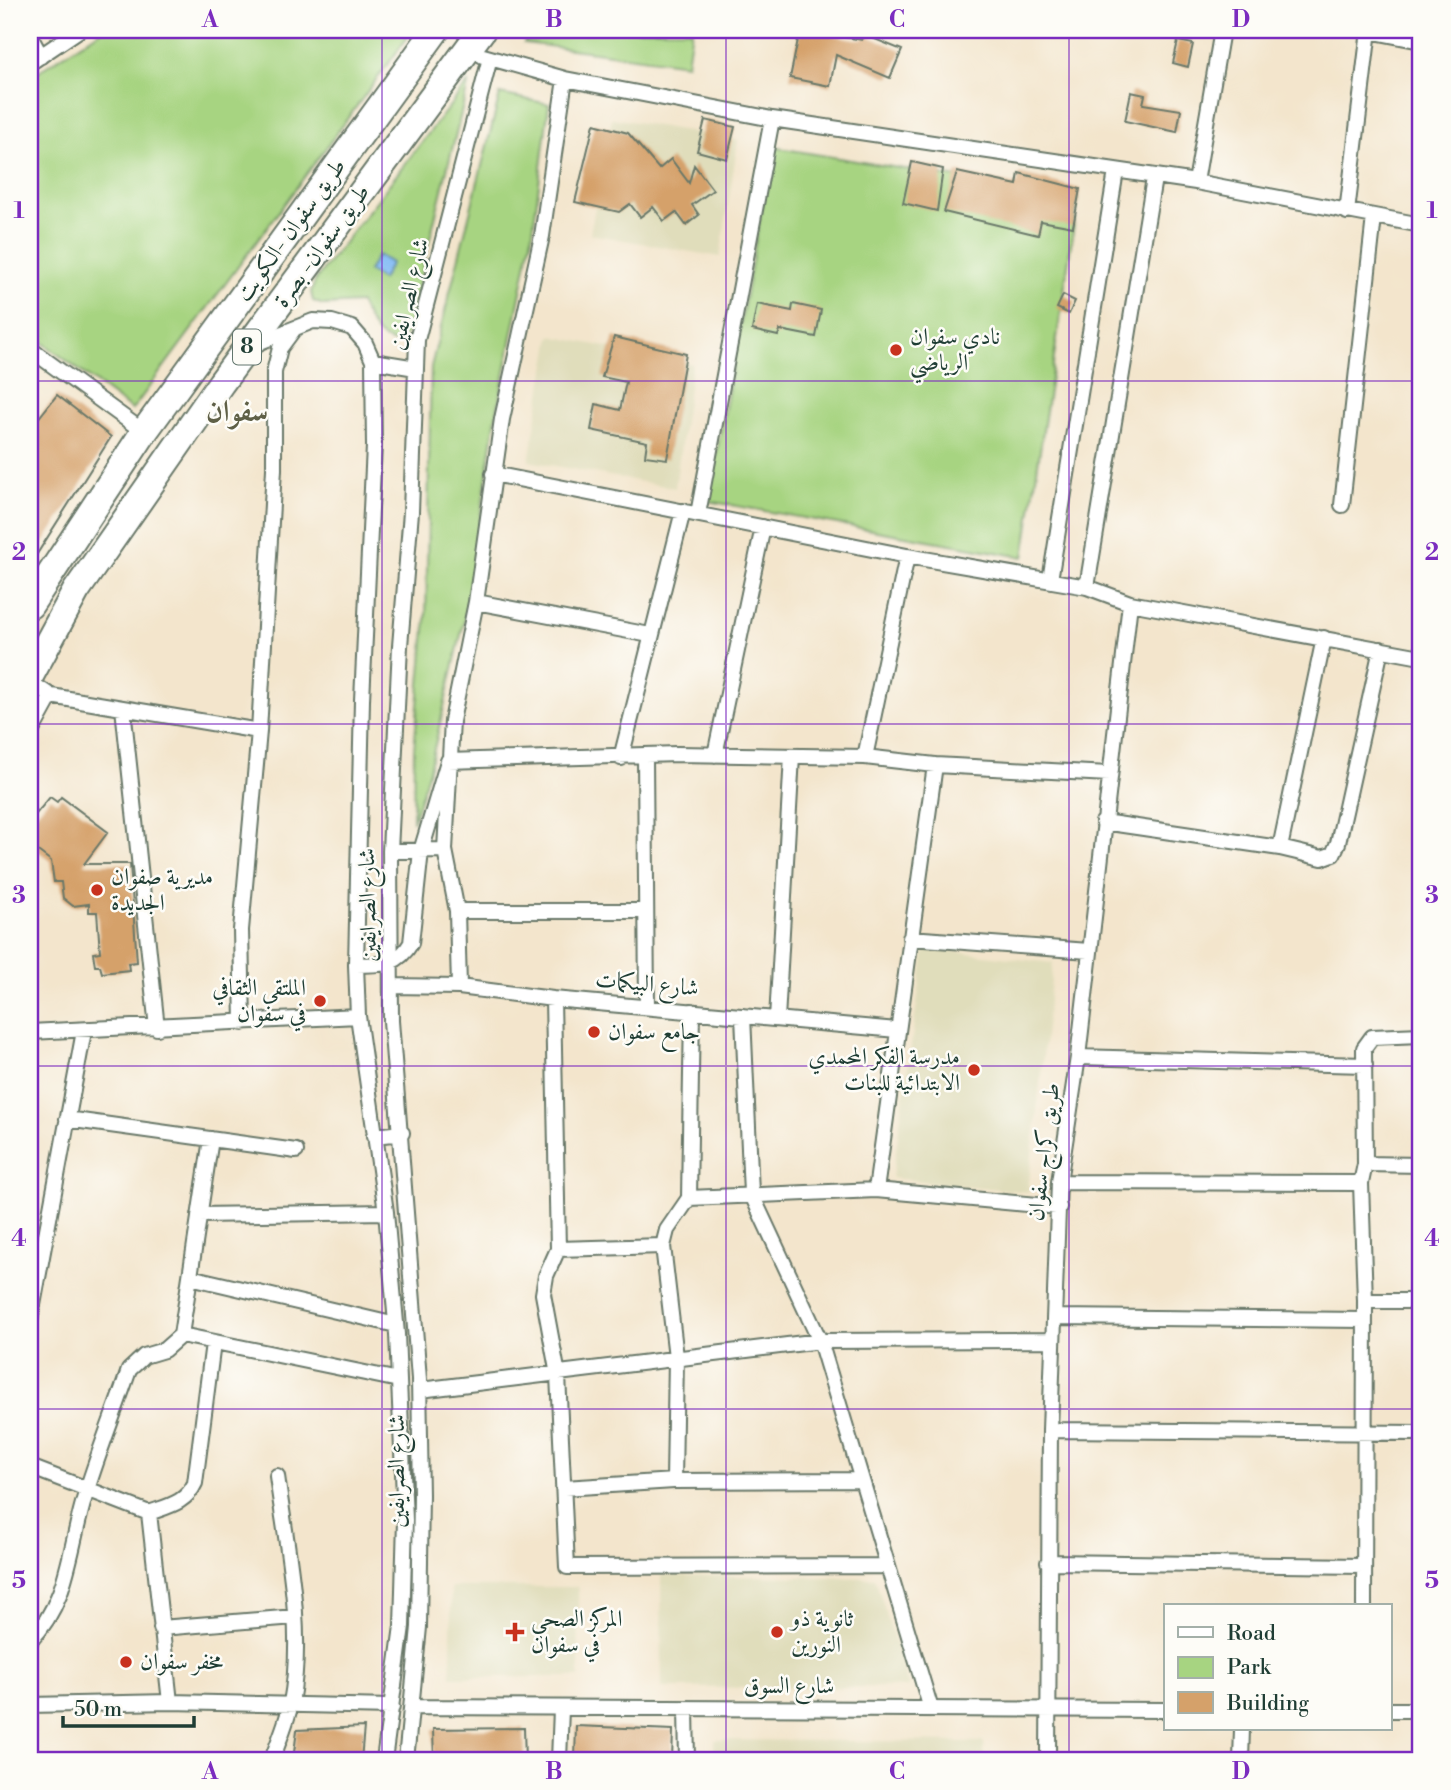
<svg xmlns="http://www.w3.org/2000/svg" width="1451" height="1790" font-family="'Libre Bodoni',Amiri,serif">
<style>
.built{fill:#e0ddbb}
.green{fill:#a7d481;stroke:#63885a;stroke-width:2}
.water{fill:#84bcf5;stroke:#527c94;stroke-width:2}
.building{fill:#d5a16a}
.lines{fill:none;stroke-linecap:round;stroke-linejoin:round}
.street-casing{stroke:#697869;stroke-width:18}
.highway-casing{stroke:#697869;stroke-width:30}
.street{stroke:#fff;stroke-width:14}
.highway{stroke:#fff;stroke-width:26}
.grid{fill:none;stroke:#7b2cbf;stroke-width:2;stroke-opacity:0.55}
.poi-dot{fill:#c8321e;stroke:#fdfcf7;stroke-width:2.5}
.labels{text-anchor:middle;dominant-baseline:central;stroke-width:5;stroke-linejoin:round;paint-order:stroke}
.shield{fill:#fdfcf7;stroke:#62766e;stroke-width:2}
.shield-label{font-size:21px;font-weight:bold;fill:#1f3d34}
.street-label{font-size:23px;fill:#1f3d34;stroke:#fdfcf7}
.poi-label{font-size:23px;fill:#1f3d34;stroke:#fdfcf7;text-anchor:start}
.district-label{font-size:30px;font-weight:bold;fill:#5f6047;stroke:#fdfcf7}
.neatline{fill:none;stroke:#7b2cbf;stroke-width:2.5}
.grid-label{font-size:23px;text-anchor:middle;font-weight:bold;fill:#7b2cbf}
</style>
<rect width="100%" height="100%" fill="#fdfcf7"/>
<filter id="ink" filterUnits="userSpaceOnUse"><feTurbulence type="fractalNoise" baseFrequency=".0143" numOctaves="2"/><feDisplacementMap in="SourceGraphic" scale="14" xChannelSelector="R" yChannelSelector="G"/><feConvolveMatrix kernelMatrix="1 2 1 2 8 2 1 2 1" color-interpolation-filters="sRGB"/></filter>
<filter id="wash" filterUnits="userSpaceOnUse"><feTurbulence type="fractalNoise" baseFrequency=".00686" numOctaves="4" result="noise"/><feDisplacementMap in="SourceGraphic" scale="28" xChannelSelector="R" yChannelSelector="G"/><feGaussianBlur stdDeviation="1.57" result="paint"/><feColorMatrix in="noise" values="0 0 0 0 0 0 0 0 0 0 0 0 0 0 0 0 0 1.4 0 .05"/><feComposite in="paint" operator="in"/></filter>
<g filter="url(#wash)">
<rect width="100%" height="100%" fill="#f3e5cc"/>
<path class="built" d="M 612,118 L 738,140 L 720,257 L 590,234 Z
M 551,336 L 692,364 L 675,488 L 529,461 Z
M 925,948 L 1053,963 L 1028,1192 L 892,1178 Z
M 661,1575 L 875,1578 L 909,1687 L 662,1688 Z
M 451,1587 L 578,1587 L 579,1677 L 451,1677 Z
M 714,1740 L 984,1742 L 984,1760 L 714,1760 Z"/>
<path class="green" d="M 102,30 L 413,30 L 132,410 L 30,333 L 30,77 Z
M 531,30 L 692,30 L 687,64 L 524,43 Z
M 469,81 L 406,335 L 397,343 C 375,340 369,321 360,303 L 323,305 L 313,301 L 311,292 L 316,279 Z
M 500,94 L 549,104 L 533,231 L 496,417 L 464,622 L 429,770 L 413,822 L 414,749 L 426,619 L 431,367 Z
M 773,147 L 1078,198 L 1024,557 L 708,501 Z"/>
<path class="water" d="M 378,255 L 391,263 L 382,280 L 368,271 Z"/>
<g id="blocks">
<path class="building" d="M 800,30 L 862,40 L 865,35 L 902,50 L 890,78 L 836,55 L 830,86 L 790,78 Z
M 1178,41 L 1193,44 L 1188,67 L 1173,63 Z
M 1131,92 L 1145,95 L 1143,104 L 1181,110 L 1177,132 L 1125,121 Z
M 705,120 L 735,127 L 727,159 L 697,151 Z
M 594,124 L 628,133 L 659,169 L 671,159 L 689,183 L 694,165 L 713,190 L 692,205 L 699,215 L 686,225 L 676,212 L 664,221 L 653,207 L 640,217 L 630,204 L 619,212 L 575,202 Z
M 912,162 L 943,169 L 937,211 L 903,203 Z
M 957,172 L 1017,185 L 1019,173 L 1080,189 L 1073,227 L 1041,221 L 1038,235 L 944,212 Z
M 1063,295 L 1075,301 L 1069,314 L 1057,308 Z
M 757,304 L 792,311 L 793,304 L 821,310 L 816,337 L 780,330 L 778,336 L 752,330 Z
M 614,337 L 686,354 L 667,459 L 645,456 L 647,442 L 591,430 L 596,404 L 620,410 L 626,382 L 602,377 Z
M 57,395 L 111,437 L 30,565 L 30,429 Z
M 50,797 L 57,802 L 61,797 L 108,832 L 84,864 L 130,864 L 137,962 L 128,963 L 129,970 L 102,973 L 100,966 L 95,966 L 93,953 L 100,952 L 97,912 L 89,912 L 89,904 L 73,906 L 63,898 L 61,882 L 54,882 L 51,861 L 30,845 L 30,821 Z
M 576,1726 L 673,1730 L 672,1760 L 575,1760 Z
M 364,1727 L 361,1760 L 293,1760 L 297,1730 Z
M 524,1728 L 525,1760 L 434,1760 L 433,1729 Z"/>
</g>
</g>
<g filter="url(#ink)">
<use href="#blocks" fill-opacity="0" stroke="#697869" stroke-width="2"/>
<g class="lines">
<defs>
<path id="street" d="M 1369,31 L 1421,41
M 30,36 L 41,56
M 483,56 L 565,79 L 772,119 L 1196,182 L 1421,225
M 30,63 L 79,30
M 565,79 L 542,236 L 502,419 L 476,602 L 452,721 L 445,850 L 457,911 L 646,911
M 1196,182 L 1222,30
M 1347,212 L 1369,30
M 255,344 L 313,321 L 332,322 L 352,328 L 365,343 L 373,361 L 374,446 L 362,700 L 356,965 L 358,1016 L 386,1212 L 397,1334 L 405,1520 L 402,1626 L 384,1760
M 30,349 L 144,432
M 373,361 L 416,368
M 493,474 L 907,556 L 1087,587 L 1130,603 L 1421,657
M 1342,505 L 1374,217
M 698,514 L 772,119
M 1050,580 L 1116,171
M 1087,587 L 1154,178
M 476,602 L 650,635
M 30,682 L 51,696 L 259,731
M 123,708 L 157,1028
M 30,734 L 51,696
M 715,755 L 763,527
M 645,756 L 647,1007
M 865,757 L 907,556
M 621,758 L 683,511
M 1103,822 L 1280,848 L 1322,858 L 1333,854 L 1338,843 L 1381,649
M 1280,848 L 1324,638
M 390,851 L 445,850
M 457,911 L 459,987
M 910,938 L 1089,951
M 356,965 C 381,964 397,967 411,943 L 421,851 L 448,761 L 677,754 L 865,757 L 935,765 L 1109,774
M 392,986 L 459,987 L 553,999 L 897,1030
M 553,999 L 558,1249 L 546,1276 L 543,1294 L 558,1375 L 567,1567 L 887,1566
M 743,1016 L 751,1193 L 820,1341 L 931,1709
M 777,1019 L 792,756
M 243,1023 L 241,930 L 259,731 L 274,469 L 274,372 L 280,348 L 294,329
M 30,1032 L 358,1016
M 1078,1057 L 1365,1065
M 67,1119 L 296,1151
M 374,1136 L 402,1133
M 1365,1164 L 1421,1165
M 1059,1182 L 1361,1183
M 876,1190 L 935,765
M 689,1198 L 876,1190 L 1059,1207
M 199,1215 L 386,1212
M 558,1249 L 663,1246
M 190,1277 L 396,1325
M 1365,1301 L 1421,1301
M 1055,1317 L 1365,1320
M 30,1321 L 84,1031
M 181,1335 L 211,1139
M 420,1390 L 820,1341 L 1052,1340
M 1050,1430 L 1421,1433
M 30,1467 L 149,1513 C 168,1506 186,1503 195,1483 L 213,1343
M 674,1481 L 676,1357 L 663,1246 L 667,1230 L 689,1198 L 692,1011
M 564,1488 L 674,1481 L 860,1480
M 149,1513 L 170,1702
M 1048,1562 L 1364,1566
M 1364,1606 L 1365,1301 L 1361,1183 L 1365,1164 L 1364,1048 L 1372,1037 L 1421,1035
M 161,1628 L 295,1617
M 30,1641 C 70,1600 69,1546 86,1493 C 99,1451 115,1411 129,1370 L 144,1356 L 164,1350 L 181,1335 L 399,1380
M 30,1705 L 170,1702 L 392,1707
M 413,1707 L 1166,1710
M 686,1709 L 687,1760
M 1390,1710 L 1421,1710
M 272,1760 C 278,1742 287,1722 291,1703 C 305,1629 287,1550 277,1476
M 406,1760 L 419,1627 L 421,1495 L 419,1379 L 391,1021 L 390,851 L 400,646 L 411,512 L 417,340 L 490,58
M 559,1760 L 561,1709
M 1048,1760 L 1050,1430 L 1059,1182 L 1078,1057 L 1130,603
M 1241,1760 L 1242,1729"/>
<path id="highway" d="M 30,605 L 144,432 L 436,30
M 30,676 L 76,591 L 221,383 L 482,30"/>
</defs>
<use href="#street" class="street-casing"/>
<use href="#highway" class="highway-casing"/>
<use href="#street" class="street"/>
<use href="#highway" class="highway"/>
</g>
</g>
<path class="grid" d="M 382,30 L 382,1760M 726,30 L 726,1760M 1069,30 L 1069,1760M 30,381 L 1421,381M 30,724 L 1421,724M 30,1066 L 1421,1066M 30,1409 L 1421,1409"/>
<g class="poi-dot">
<circle cx="896" cy="350" r="7"/>
<circle cx="97" cy="890" r="7"/>
<circle cx="320" cy="1001" r="7"/>
<circle cx="594" cy="1032" r="7"/>
<circle cx="974" cy="1070" r="7"/>
<path d="M511.5 1621.5h7v7h7v7h-7v7h-7v-7h-7v-7h7z"/>
<circle cx="777" cy="1632" r="7"/>
<circle cx="126" cy="1662" r="7"/>
</g>
<g class="labels">
<rect class="shield" x="233" y="329.5" width="28" height="35" rx="5"/>
<g class="shield-label">
<text x="247" y="347">8</text>
</g>
<g class="street-label">
<text transform="translate(291 230) rotate(-54)">طريق سفوان -الكويت</text>
<text transform="translate(322 246) rotate(-54)">طريق سفوان- بصرة</text>
<text transform="translate(409 294) rotate(-77)">شارع الصرايفين</text>
<text transform="translate(368 905) rotate(-91)">شارع الصرايفين</text>
<text transform="translate(647 984) rotate(5)">شارع البيكمات</text>
<text transform="translate(1044 1152) rotate(-83)">طريق كراج سفوان</text>
<text transform="translate(397 1471) rotate(-90)">شارع الصرايفين</text>
<text x="789" y="1686">شارع السوق</text>
</g>
<g class="poi-label">
<text x="910" y="337">نادي سفوان<tspan x="910" dy="26">الرياضي</tspan></text>
<text x="111" y="877">مديرية صفوان<tspan x="111" dy="26">الجديدة</tspan></text>
<text x="306" y="988" text-anchor="end">الملتقى الثقافي<tspan x="306" dy="26">في سفوان</tspan></text>
<text x="608" y="1032">جامع سفوان</text>
<text x="960" y="1057" text-anchor="end">مدرسة الفكر المحمدي<tspan x="960" dy="26">الابتدائية للبنات</tspan></text>
<text x="531" y="1619">المركز الصحي<tspan x="531" dy="26">في سفوان</tspan></text>
<text x="791" y="1619">ثانوية ذو<tspan x="791" dy="26">النورين</tspan></text>
<text x="140" y="1662">مخفر سفوان</text>
</g>
<g class="district-label">
<text x="237" y="412">سفوان</text>
</g>
</g>
<rect width="1451" height="1790" fill="none" stroke="#fdfcf7" stroke-width="77"/>
<rect x="1164" y="1604" width="228" height="126" fill="#fdfcf7" stroke="#a4b0a9" stroke-width="2"/>
<rect x="1178" y="1627" width="35" height="10" fill="#ffffff" stroke="#a4b0a9" stroke-width="2"/>
<text x="1227" y="1640" font-size="21" fill="#1f3d34">Road</text>
<rect x="1178" y="1657" width="35" height="21" fill="#a7d481" stroke="#a4b0a9" stroke-width="2"/>
<text x="1227" y="1674" font-size="21" fill="#1f3d34">Park</text>
<rect x="1178" y="1692" width="35" height="21" fill="#d5a16a" stroke="#a4b0a9" stroke-width="2"/>
<text x="1227" y="1710" font-size="21" fill="#1f3d34">Building</text>
<path d="M63 1716v10h131v-10" fill="none" stroke="#1f3d34" stroke-width="3.5"/>
<text x="74" y="1716" font-size="21" fill="#1f3d34" stroke="#fdfcf7" stroke-width="5" paint-order="stroke">50 m</text>
<rect x="38" y="38" width="1374" height="1714" class="neatline"/>
<g class="grid-label">
<text x="210" y="27">A</text>
<text x="554" y="27">B</text>
<text x="897" y="27">C</text>
<text x="1241" y="27">D</text>
<text x="19" y="218">1</text>
<text x="1432" y="218">1</text>
<text x="19" y="560">2</text>
<text x="1432" y="560">2</text>
<text x="19" y="903">3</text>
<text x="1432" y="903">3</text>
<text x="19" y="1246">4</text>
<text x="1432" y="1246">4</text>
<text x="19" y="1588">5</text>
<text x="1432" y="1588">5</text>
<text x="210" y="1779">A</text>
<text x="554" y="1779">B</text>
<text x="897" y="1779">C</text>
<text x="1241" y="1779">D</text>
</g>
</svg>
